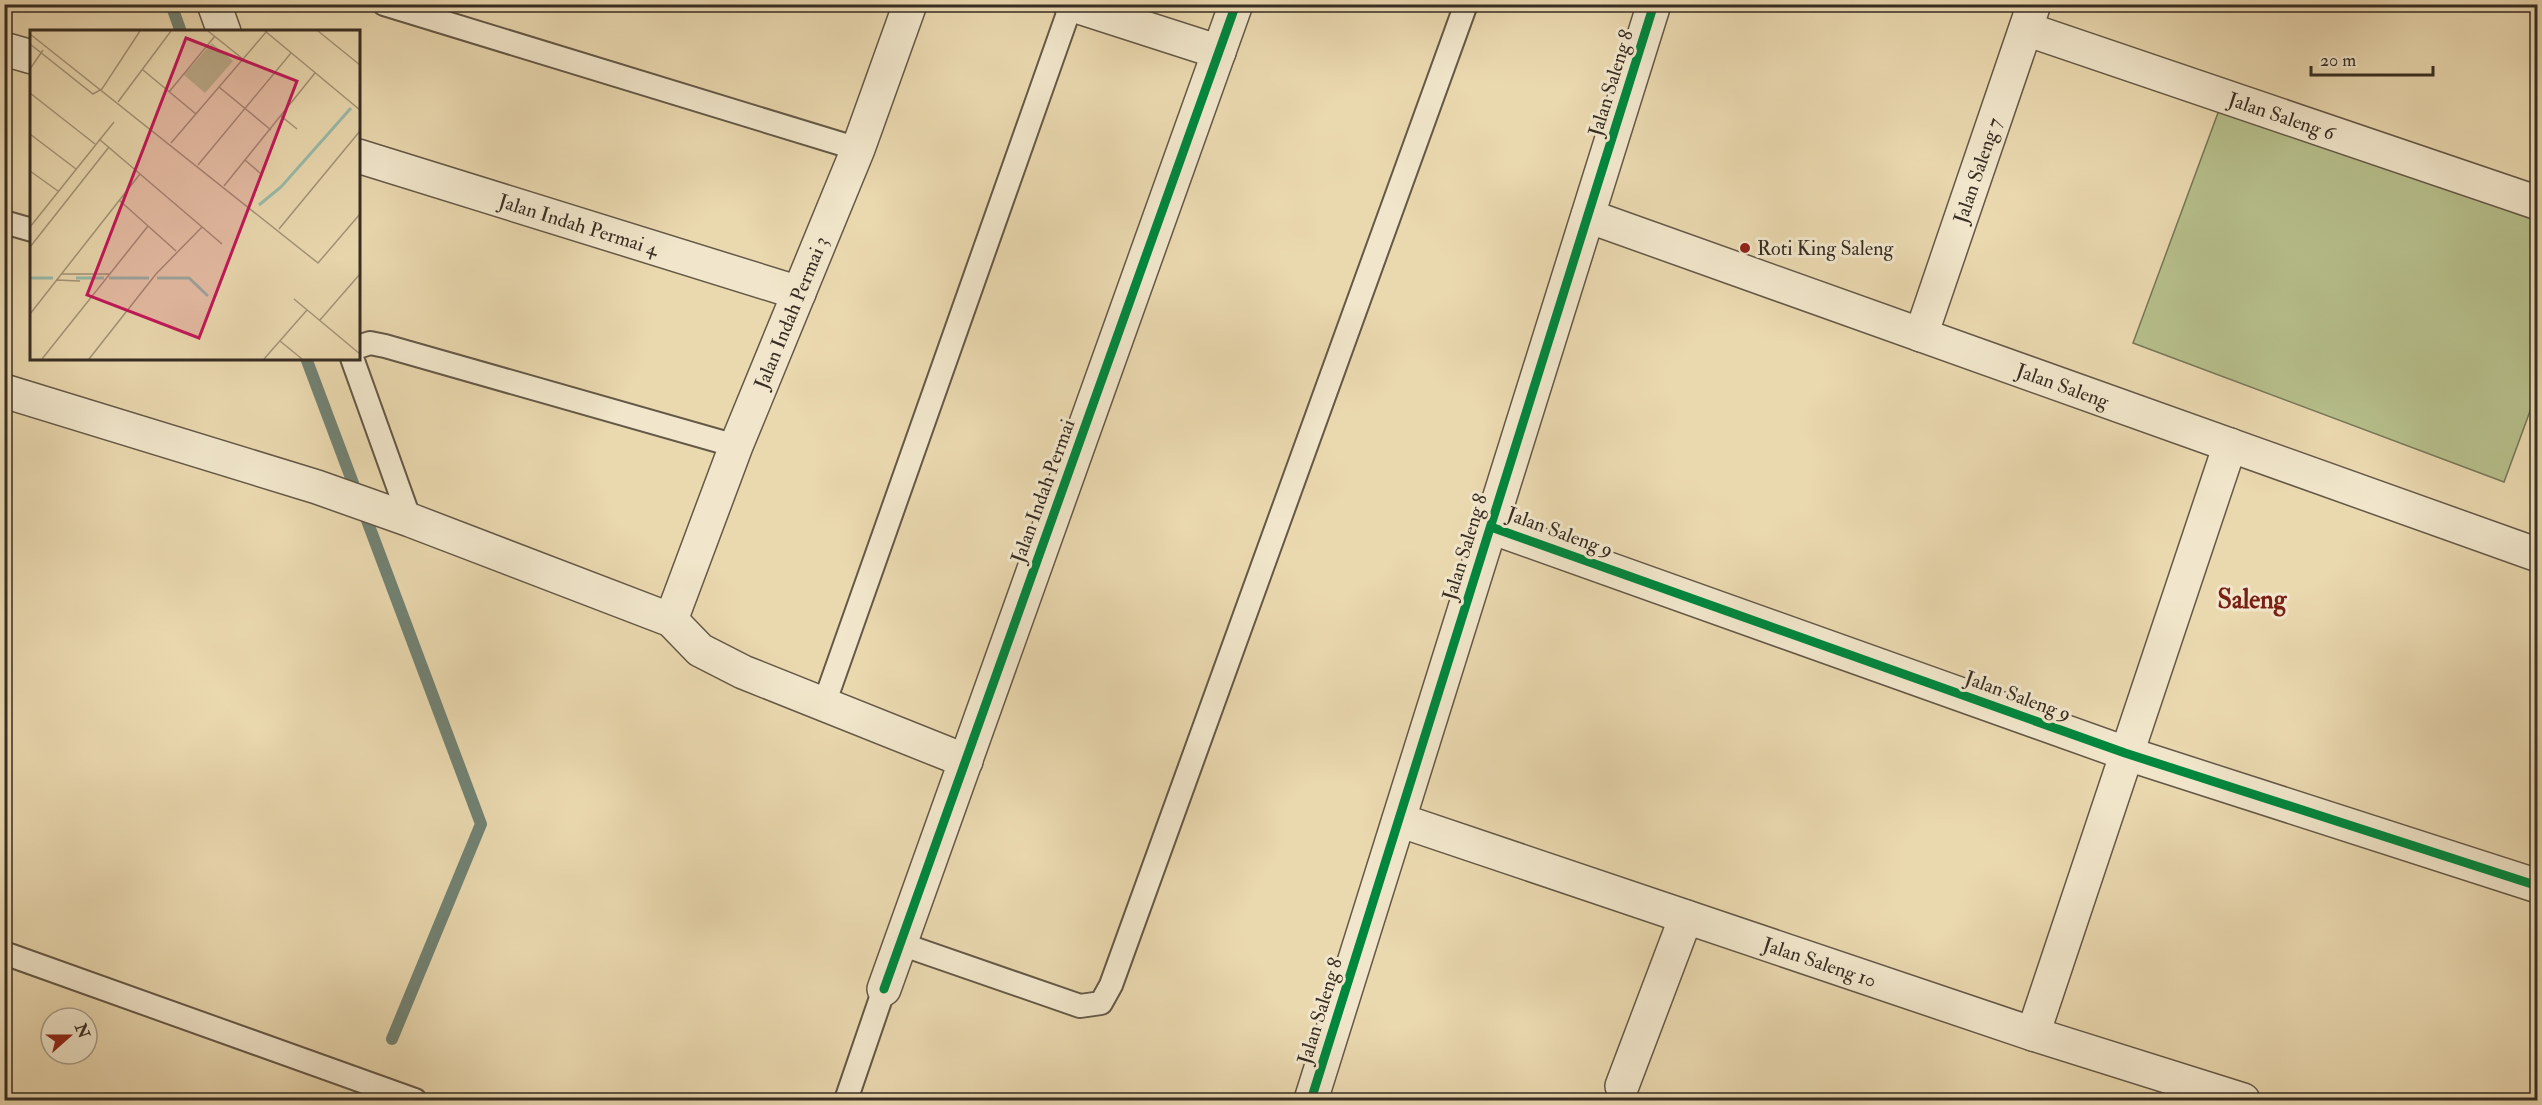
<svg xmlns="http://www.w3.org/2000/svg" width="2542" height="1105" font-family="'IM FELL Double Pica',serif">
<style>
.green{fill:#b6bf8b;stroke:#767657;stroke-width:1.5}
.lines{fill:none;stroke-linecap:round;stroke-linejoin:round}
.stream{stroke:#718273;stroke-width:12}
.service-casing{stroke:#645846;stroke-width:26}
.minor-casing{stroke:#645846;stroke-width:36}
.service{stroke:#f1e6cb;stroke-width:22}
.minor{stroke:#f1e6cb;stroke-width:33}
.cycleway-casing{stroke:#f1e6cb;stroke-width:13}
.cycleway{stroke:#00873e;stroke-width:9}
.poi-dot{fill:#8f2418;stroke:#f1e6cb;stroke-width:2}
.labels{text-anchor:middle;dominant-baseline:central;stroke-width:6;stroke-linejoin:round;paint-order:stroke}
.street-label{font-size:20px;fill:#372d23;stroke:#f1e6cb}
.poi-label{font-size:20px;fill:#372d23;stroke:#f1e6cb;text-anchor:start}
.district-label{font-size:26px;font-weight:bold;fill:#7a1f14;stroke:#f1e6cb}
.inset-river{fill:none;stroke:#98baa9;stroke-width:3}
.inset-road{fill:none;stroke:#a29477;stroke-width:1.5}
.view{fill:#c2185b;fill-opacity:0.15;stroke:#c2185b;stroke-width:3}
.inset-edge{fill:none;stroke:#372d23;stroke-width:3}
</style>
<rect width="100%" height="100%" fill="#ead8af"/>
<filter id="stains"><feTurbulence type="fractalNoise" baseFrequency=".00333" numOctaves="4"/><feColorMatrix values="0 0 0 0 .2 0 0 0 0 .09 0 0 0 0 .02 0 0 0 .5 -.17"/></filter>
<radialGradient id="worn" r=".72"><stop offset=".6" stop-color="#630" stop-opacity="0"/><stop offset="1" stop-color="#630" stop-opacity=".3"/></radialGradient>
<path class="green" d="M 2222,102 L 2537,221 L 2537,392 L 2504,482 L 2133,343 Z"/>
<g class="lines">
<path class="stream" d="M 171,4 L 181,32
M 306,358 L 481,824 L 392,1039"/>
<defs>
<path id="service" d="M 384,4 L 858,149
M 4,222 L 32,230
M 358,347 L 370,343 L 385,346 L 736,446
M 352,358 L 410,520
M 824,704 L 1071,5
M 901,944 L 1080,1006 L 1101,1003 L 1111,985 L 1466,4
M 4,953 L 415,1100
M 846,1100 L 884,989"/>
<g id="minor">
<path d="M 214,4 L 224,32"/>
<path d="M 1070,4 L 1219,52"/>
<path id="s1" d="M 2026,29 L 2538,203"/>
<path d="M 4,49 L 32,57"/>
<path id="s2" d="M 358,156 L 799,293"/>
<path id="s3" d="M 1588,216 L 2538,555"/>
<path id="s4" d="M 1921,335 L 2034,4"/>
<path d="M 4,391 L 317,487 L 410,520 L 671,620 L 700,650 L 743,672 L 966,761"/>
<path d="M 1491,527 L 2125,753 L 2538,886"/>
<path id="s5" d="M 671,620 L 736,446 L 858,149 L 910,4"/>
<path id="s6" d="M 1399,820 L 2033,1034 L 2243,1100"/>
<path d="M 884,989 L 1236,4"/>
<path d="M 2033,1034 L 2230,445"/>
<path d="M 1622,1086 L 1686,917"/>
<path d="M 1311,1100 L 1654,4"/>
</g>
</defs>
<use href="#service" class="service-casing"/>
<use href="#minor" class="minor-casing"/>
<use href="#service" class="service"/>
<use href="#minor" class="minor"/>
<defs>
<path id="cycleway" d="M 1491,527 L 2125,753 L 2538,886
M 884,989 L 1236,4
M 1311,1100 L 1654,4"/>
</defs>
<use href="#cycleway" class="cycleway-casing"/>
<use href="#cycleway" class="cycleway"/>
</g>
<circle class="poi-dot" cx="1745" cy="248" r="6"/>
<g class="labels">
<g class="street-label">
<text transform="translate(1611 83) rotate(-73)">Jalan Saleng 8</text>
<text stroke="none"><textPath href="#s1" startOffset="270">Jalan Saleng 6</textPath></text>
<text stroke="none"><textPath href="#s4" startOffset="174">Jalan Saleng 7</textPath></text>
<text stroke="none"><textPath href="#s2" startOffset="231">Jalan Indah Permai 4</textPath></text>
<text stroke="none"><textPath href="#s5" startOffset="330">Jalan Indah Permai 3</textPath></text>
<text stroke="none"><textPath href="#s3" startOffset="504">Jalan Saleng</textPath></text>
<text transform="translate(1043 491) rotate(-70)">Jalan Indah Permai</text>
<text transform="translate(1560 532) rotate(20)">Jalan Saleng 9</text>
<text transform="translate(1465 547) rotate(-73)">Jalan Saleng 8</text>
<text transform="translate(2018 696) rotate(20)">Jalan Saleng 9</text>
<text stroke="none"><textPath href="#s6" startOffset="444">Jalan Saleng 10</textPath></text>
<text transform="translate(1320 1011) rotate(-73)">Jalan Saleng 8</text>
</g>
<g class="poi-label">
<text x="1757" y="248">Roti King Saleng</text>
</g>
<g class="district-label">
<text x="2252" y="600">Saleng</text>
</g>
</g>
<g transform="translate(30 30)">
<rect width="330" height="330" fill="#ead8af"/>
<path d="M 182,13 L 203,31 L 175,63 L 154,45 Z" fill="#b6bf8b"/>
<path class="inset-river" d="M 229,175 L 251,157 L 321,78M 0,248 L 23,248M 46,248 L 74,248M 79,248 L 119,248M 127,248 L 159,248 L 178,266"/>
<path class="inset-road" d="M 178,1 L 213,29M 235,1 L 330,80M 288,1 L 330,35M 0,4 L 288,233 L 330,184M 0,14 L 63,64 L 72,59 L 110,1M 0,39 L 13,20M 113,40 L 166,84M 189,57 L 241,100M 139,62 L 185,6M 0,63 L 65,114M 88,72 L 141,1M 251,86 L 267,99M 0,104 L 46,139M 69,109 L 192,214M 141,113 L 237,1M 215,130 L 230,143M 168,135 L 261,23M 0,141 L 28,161M 194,156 L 285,43M 89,170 L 146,221M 0,197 L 84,92M 249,199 L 330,101M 0,217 L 79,117M 31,244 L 80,244M 26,250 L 50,251M 264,269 L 330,324M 0,284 L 110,144M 290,290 L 330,244M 250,311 L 272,329M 12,329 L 118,196M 59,329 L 126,244 L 172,197M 234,329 L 277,280"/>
<path class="view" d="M 156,8 L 267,51 L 169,308 L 57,265 Z"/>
<rect width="330" height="330" class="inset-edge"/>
</g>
<rect width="2542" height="1105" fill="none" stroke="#ead8af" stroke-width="24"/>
<rect x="6" y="6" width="2530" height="1093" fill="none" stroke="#372d23" stroke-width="3"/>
<rect x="12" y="12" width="2518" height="1081" fill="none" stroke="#372d23" stroke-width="1.5"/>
<g transform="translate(69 1036) rotate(69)"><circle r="28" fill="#f1e6cb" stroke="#a79c88" stroke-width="1.5"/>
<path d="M0-4.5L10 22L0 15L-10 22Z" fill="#8f2418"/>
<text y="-9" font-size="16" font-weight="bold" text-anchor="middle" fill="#372d23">N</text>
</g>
<path d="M2311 66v9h122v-9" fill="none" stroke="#372d23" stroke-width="3"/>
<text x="2320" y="66" font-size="18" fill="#372d23" stroke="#f1e6cb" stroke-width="4.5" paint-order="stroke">20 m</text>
<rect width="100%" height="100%" filter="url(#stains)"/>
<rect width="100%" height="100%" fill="url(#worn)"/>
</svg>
